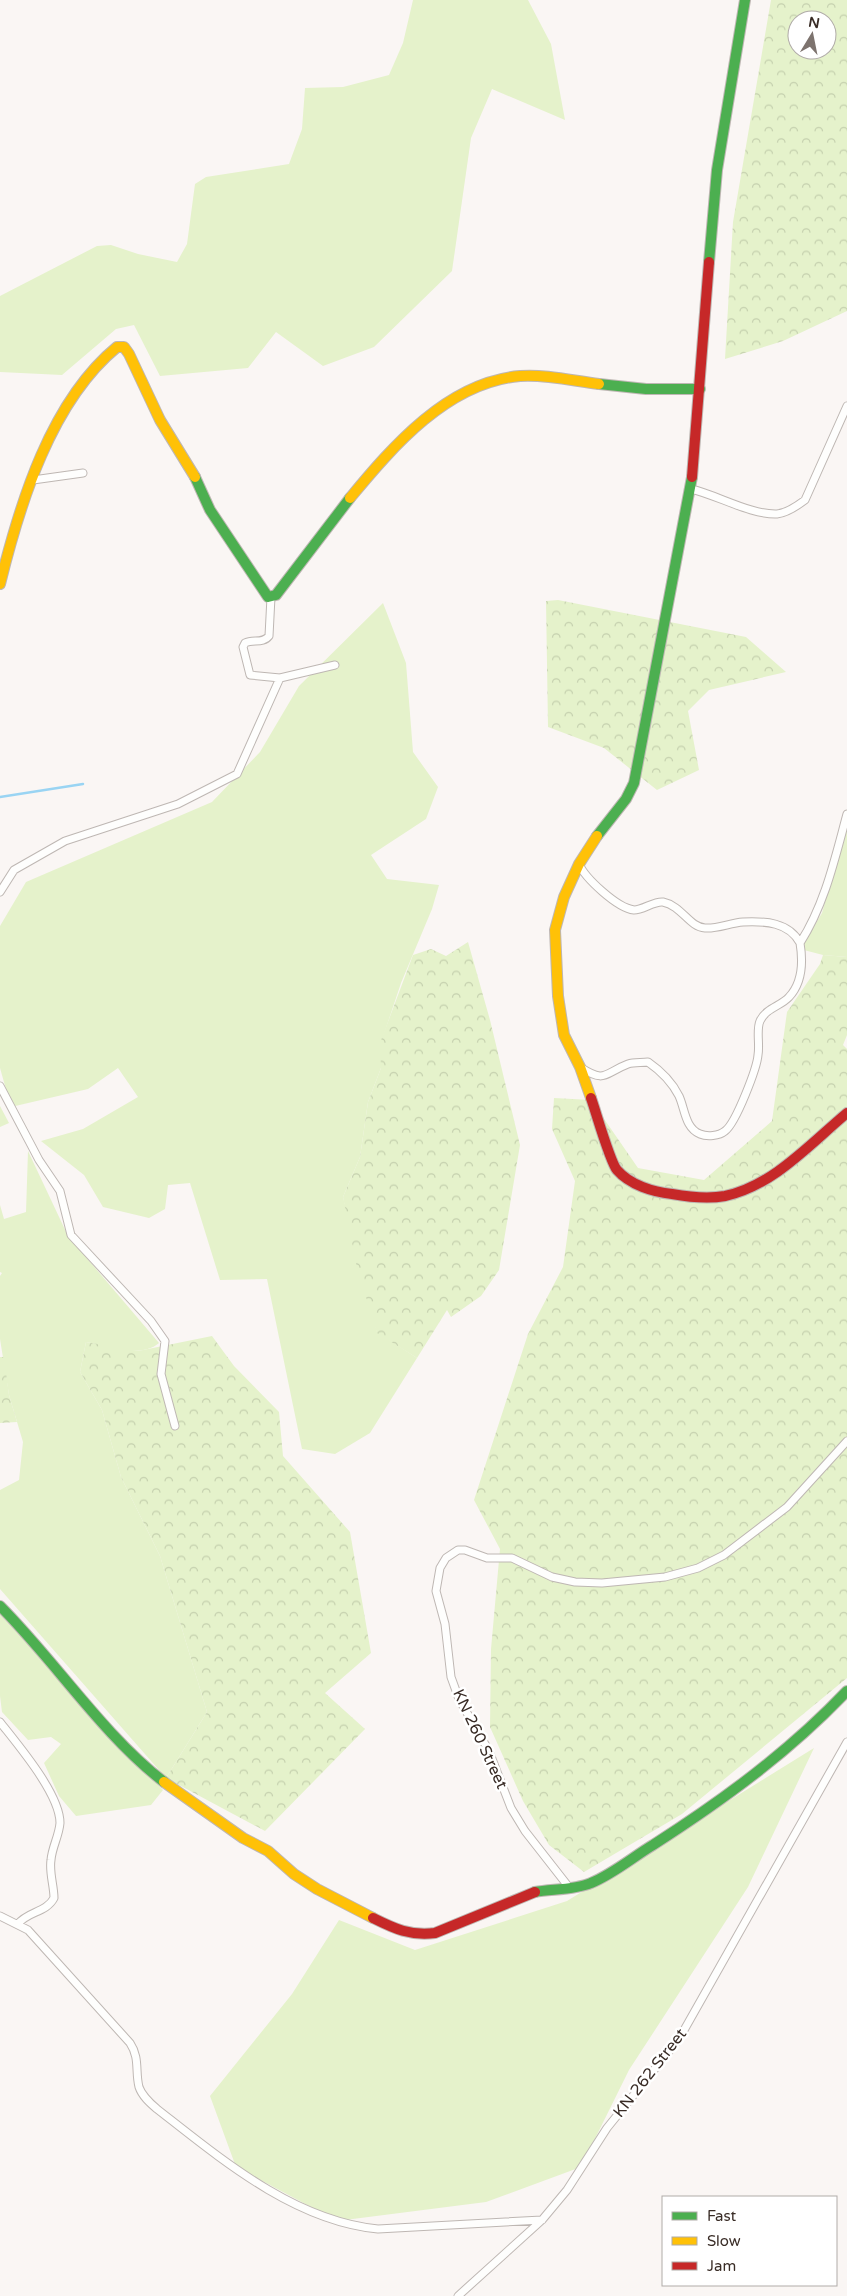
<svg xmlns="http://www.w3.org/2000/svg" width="847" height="2296" font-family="'Varela Round',sans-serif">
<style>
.green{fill:#e5f2cb}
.forest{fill:url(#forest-crowns);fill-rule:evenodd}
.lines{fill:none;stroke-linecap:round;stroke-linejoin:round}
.stream{stroke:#99d4f3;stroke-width:2.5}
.street-casing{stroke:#beb7b3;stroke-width:9}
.fast-casing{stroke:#beb7b3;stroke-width:12}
.slow-casing{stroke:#beb7b3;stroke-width:12}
.jam-casing{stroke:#beb7b3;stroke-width:12}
.street{stroke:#fefefd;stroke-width:7}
.fast{stroke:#4caf50;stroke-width:10}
.slow{stroke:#ffc107;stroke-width:10}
.jam{stroke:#c62828;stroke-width:10}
.labels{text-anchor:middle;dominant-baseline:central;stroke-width:5;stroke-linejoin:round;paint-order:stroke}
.street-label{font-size:16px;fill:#392c26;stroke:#fff}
</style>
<defs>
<pattern id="forest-crowns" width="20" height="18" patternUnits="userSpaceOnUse" patternTransform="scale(1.25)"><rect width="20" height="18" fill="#e5f2cb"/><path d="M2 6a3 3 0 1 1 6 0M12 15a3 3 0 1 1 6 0" fill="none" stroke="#c5d0ae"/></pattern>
</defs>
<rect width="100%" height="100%" fill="#faf6f4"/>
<path class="green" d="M 413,0 L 528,0 L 551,44 L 565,120 L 492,89 L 471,138 L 452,271 L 374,347 L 323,366 L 276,332 L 248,368 L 160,376 L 134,325 L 116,329 L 62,375 L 0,372 L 0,296 L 97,246 L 111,245 L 138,254 L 177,262 L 187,244 L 195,184 L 206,177 L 289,164 L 302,129 L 305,88 L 343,87 L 389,75 L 403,43 Z
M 383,603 L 406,663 L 413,752 L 438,787 L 426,819 L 371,855 L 387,879 L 439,885 L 432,909 L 401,983 L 381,1043 L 381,1068 L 368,1102 L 360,1157 L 343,1197 L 377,1332 L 417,1358 L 370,1433 L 335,1454 L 302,1449 L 267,1279 L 220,1280 L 190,1183 L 168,1185 L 165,1209 L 149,1218 L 103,1207 L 84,1175 L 41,1141 L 83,1129 L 138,1097 L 118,1068 L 88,1089 L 11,1107 L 0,1068 L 0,926 L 26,882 L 212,802 L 260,752 L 299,686 Z
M 847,822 L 847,957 L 823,955 L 800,949 L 822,913 Z
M 0,1106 L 9,1123 L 0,1127 Z
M 28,1151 L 68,1236 L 159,1343 C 140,1359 108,1346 86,1342 L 80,1372 L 102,1410 L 121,1477 L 160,1556 L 207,1712 L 166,1778 L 0,1589 L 0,1490 L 19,1480 L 23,1442 L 9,1395 L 0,1339 L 0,1276 L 2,1273 L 0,1272 L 0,1205 L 4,1219 L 26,1212 Z
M 0,1614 L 163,1790 L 151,1805 L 76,1816 L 59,1796 L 44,1763 L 61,1744 L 51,1737 L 28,1740 L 2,1712 L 0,1696 Z
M 814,1748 L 748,1887 L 629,2070 L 581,2167 L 486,2202 L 337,2221 L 236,2167 L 210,2096 L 292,1994 L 339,1920 L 415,1950 L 567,1901 Z"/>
<path class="forest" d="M 771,0 L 847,0 L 847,311 L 783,341 L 725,359 L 733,222 ZM 797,20 L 827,20 L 827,50 L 797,50 Z
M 558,600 L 746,637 L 786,672 L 709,690 L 688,711 L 699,770 L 657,790 L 604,748 L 548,727 L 546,601 Z
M 468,942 L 490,1020 L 520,1145 L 499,1270 L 481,1296 L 451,1317 L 447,1310 L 417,1358 L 377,1333 L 357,1268 L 343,1197 L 360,1157 L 368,1102 L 381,1068 L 380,1043 L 413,955 L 431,949 L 446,956 Z
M 823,955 L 847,957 L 847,1035 L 843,1045 L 847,1049 L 847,1678 L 682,1814 L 584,1872 L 549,1845 L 523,1801 L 490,1727 L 491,1649 L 500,1549 L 474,1500 L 528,1334 L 563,1267 L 575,1181 L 552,1129 L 554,1098 L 591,1100 L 638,1168 L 704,1180 L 772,1121 L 787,1012 L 820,964 Z
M 212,1336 L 234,1366 L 279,1412 L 283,1456 L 350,1532 L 371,1653 L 325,1693 L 365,1729 L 265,1831 L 166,1778 L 207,1712 L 160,1556 L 121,1477 L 102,1410 L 80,1372 L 86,1342 L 138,1351 Z
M 0,1357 L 4,1357 L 9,1395 L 17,1422 L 0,1423 Z"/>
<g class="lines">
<path class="stream" d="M 0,797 L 83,784"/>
<defs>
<path id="street" d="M 33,480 L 83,473
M 691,489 C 717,495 751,515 777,514 C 787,513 797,506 805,500 L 847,406
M 271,597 L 269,636 C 263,644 253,639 245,643 L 243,647 L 250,675 L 280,678
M 579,864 C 585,878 617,908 634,910 C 643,910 654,901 663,902 C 682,906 689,927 705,928 C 717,929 730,923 743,922 C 765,921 789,922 800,943
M 0,892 L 14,870 L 65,841 L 178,804 L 237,774 L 280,678 L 335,665
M 580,1067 C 606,1084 604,1073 628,1064 C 634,1062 642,1063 648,1062 C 661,1071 672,1082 679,1096 C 685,1109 685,1128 700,1134 C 707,1137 719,1136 725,1131 C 736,1123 757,1068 758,1055 C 760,1044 756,1030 760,1021 C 766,1008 781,1006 789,997 C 803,982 803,961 800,943 C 825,904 835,858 847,814
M 0,1086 L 39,1160 L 60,1191 L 71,1235 L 151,1321 L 165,1341 L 161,1374 L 175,1426
M 0,1722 C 18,1745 60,1794 60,1823 C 59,1836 52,1847 51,1860 C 49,1872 54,1886 54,1898 C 46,1913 28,1911 18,1924
M 568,1886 L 525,1831 L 511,1808 L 489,1751 L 459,1699 L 451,1677 L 445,1624 L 436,1591 L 440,1568 L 446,1558 L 458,1550 L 465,1550 L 487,1558 L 512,1558 L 552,1577 L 575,1582 L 602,1583 L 665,1577 L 698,1568 L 724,1555 L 787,1507 L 847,1441
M 0,1916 L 28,1930 L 130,2043 C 140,2058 135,2071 139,2087 C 142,2096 150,2103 157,2109 C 221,2159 294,2221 378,2229 L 542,2220
M 458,2296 L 542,2220 L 567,2190 L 607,2128 L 679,2039 L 847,1742"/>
<path id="fast" d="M 709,262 L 717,170 L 745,0
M 599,384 L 646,389 L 700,389
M 195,477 L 210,510 L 268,597 L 276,595 L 350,498
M 597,836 L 626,799 L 634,783 L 692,477
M 0,1606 C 56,1662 102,1734 164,1782
M 535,1892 C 552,1889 575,1890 591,1883 C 613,1874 633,1857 653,1845 C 723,1800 789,1752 847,1691"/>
<path id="slow" d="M 350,498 C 393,446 448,382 520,376 C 546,374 574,381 599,384
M 0,584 C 20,503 51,401 117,347 L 124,347 L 129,354 L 160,420 L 195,477
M 591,1098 L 580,1067 L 564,1035 L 558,996 L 555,930 L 564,897 L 579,864 L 597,836
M 164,1782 L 243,1838 L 268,1851 L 294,1874 L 317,1889 L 373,1918"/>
<path id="jam" d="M 692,477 L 709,262
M 591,1098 C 596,1112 610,1162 617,1170 C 630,1185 653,1192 672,1194 C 689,1197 708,1199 725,1196 C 773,1186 811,1143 847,1113
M 373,1918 C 395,1929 410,1936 435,1933 L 535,1892"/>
</defs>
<use href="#street" class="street-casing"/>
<use href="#fast" class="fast-casing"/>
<use href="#slow" class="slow-casing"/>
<use href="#jam" class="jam-casing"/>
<use href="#street" class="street"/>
<use href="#fast" class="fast"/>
<use href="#slow" class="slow"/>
<use href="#jam" class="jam"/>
</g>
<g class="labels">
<g class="street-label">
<text transform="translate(480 1739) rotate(65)">KN 260 Street</text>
<text transform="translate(650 2073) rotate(-52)">KN 262 Street</text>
</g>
</g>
<rect x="662" y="2196" width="175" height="90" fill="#ffffff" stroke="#b0aba8"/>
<rect x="672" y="2212" width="25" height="8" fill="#4caf50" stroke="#b0aba8"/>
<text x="707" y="2221" font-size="15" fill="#392c26">Fast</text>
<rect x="672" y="2237" width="25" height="8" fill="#ffc107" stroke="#b0aba8"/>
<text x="707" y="2246" font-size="15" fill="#392c26">Slow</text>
<rect x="672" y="2262" width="25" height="8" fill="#c62828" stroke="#b0aba8"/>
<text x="707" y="2271" font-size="15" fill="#392c26">Jam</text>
<g transform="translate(812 35) rotate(10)"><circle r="24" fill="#ffffff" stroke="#b0aba8"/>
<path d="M0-4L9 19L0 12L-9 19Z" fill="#7d736e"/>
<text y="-8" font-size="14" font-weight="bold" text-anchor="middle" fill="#392c26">N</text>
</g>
</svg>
